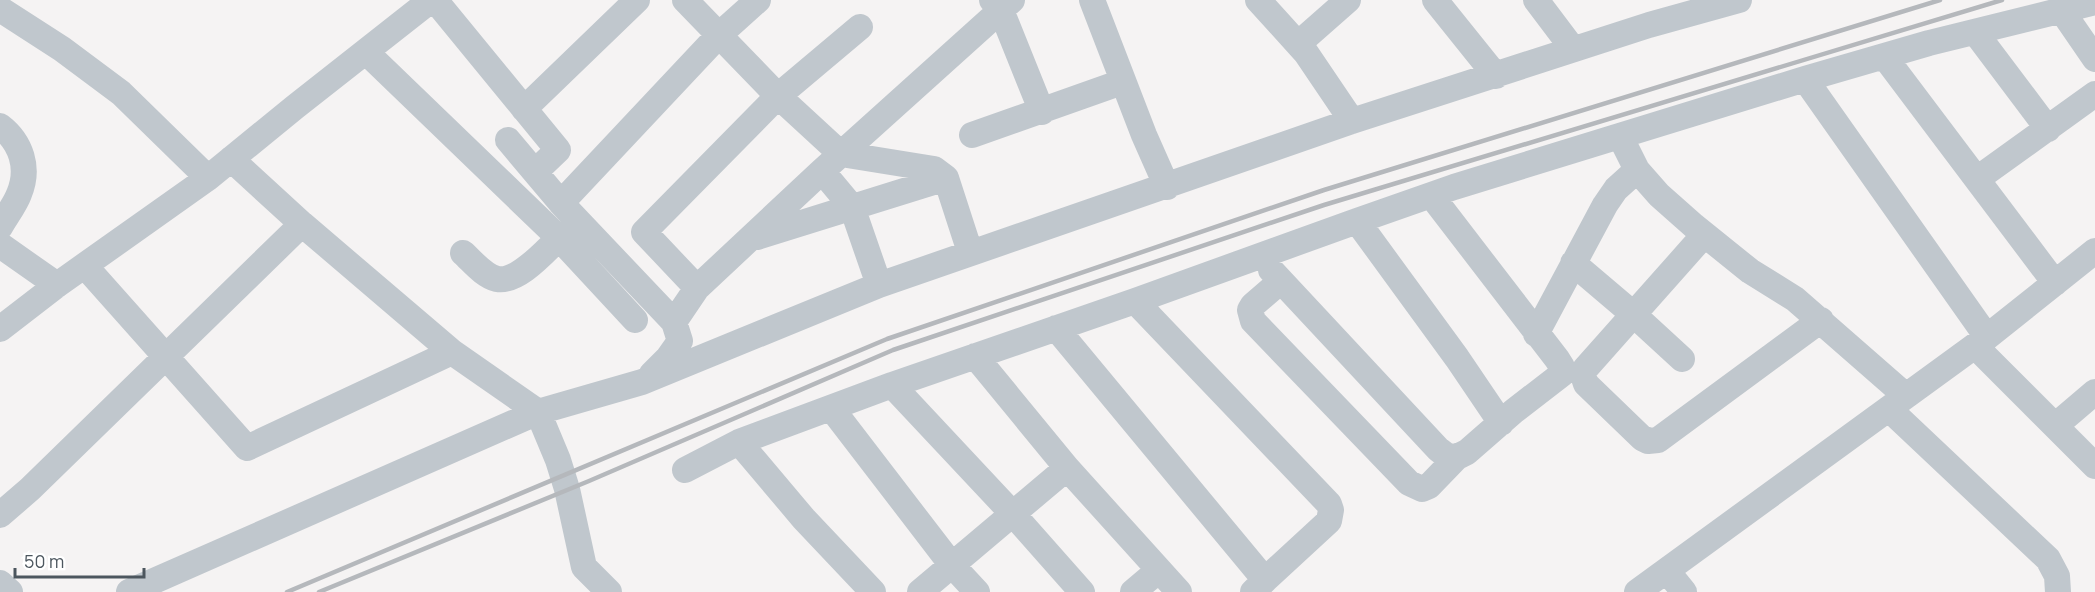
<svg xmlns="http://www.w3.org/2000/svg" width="2095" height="592" font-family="Manrope,sans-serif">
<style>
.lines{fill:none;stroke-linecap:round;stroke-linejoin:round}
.minor{stroke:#c0c7cd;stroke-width:26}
.rail{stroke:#b5b8bc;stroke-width:4.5}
</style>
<rect width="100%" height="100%" fill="#f5f3f3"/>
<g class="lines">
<path class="minor" d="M 435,0 L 558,150 L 536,171
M 685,0 L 778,96 L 841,154 L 934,169 L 946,178 L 970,252
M 992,0 L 1001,10 L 1042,112
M 1092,0 L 1144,135 L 1167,187
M 1258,0 L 1306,53 L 1352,121
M 1435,0 L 1496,76
M 1536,0 L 1573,49
M 0,9 L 62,49 L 121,93 L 208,178
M 2062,11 L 2095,59
M 1975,32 L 2048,129
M 1298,44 L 1348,0
M 366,52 L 559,238 L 635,320
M 1884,56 L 2055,283
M 1805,79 L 1987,337
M 524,109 L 637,0
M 0,126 C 21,142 30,168 19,194 C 15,205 6,216 0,227
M 972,135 L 1122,82
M 1620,136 L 1637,170 L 1659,195 L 1694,226 L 1750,271 L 1795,299 L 1906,396
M 508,140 L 561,203 L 674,322
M 231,159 L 302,224 L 452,352 L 538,412 L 558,460 L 567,489 L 584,567 L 609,592
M 822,171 L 852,207 L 879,285
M 1977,179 L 2095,94
M 561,203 L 719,35 L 758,0
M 1357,221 L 1457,358 L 1501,423
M 1704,235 L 1585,369 L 1583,375 L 1586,384 L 1642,438 L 1648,441 L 1658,440 L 1821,320
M 757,237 L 946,178
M 0,245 L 57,285
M 463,253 C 473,262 484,276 497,279 C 518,283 545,251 559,238
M 1573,263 L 1633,314 L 1682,359
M 85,266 L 247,448 L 452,352
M 1271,270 L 1438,449 L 1447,456 L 1457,457
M 1281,281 L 1253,305 L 1250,310 L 1253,321 L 1409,483 L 1422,489 L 1429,486 L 1457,457 L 1467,452 L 1514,411 L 1562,374 L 1562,367 L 1557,359 L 1431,195
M 697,288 L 644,232 L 778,96 L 860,27
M 1135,301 L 1329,504 L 1331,510 L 1329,521 L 1265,580
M 1056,328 L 1265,580 L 1253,592
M 0,329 L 57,285 L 208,178 L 295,107 L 431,0
M 1536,334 L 1605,205 L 1616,189 L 1637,170
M 1975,346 L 2095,466
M 975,356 L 1067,468 L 1179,592
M 652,374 L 668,358 L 680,341 L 674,322 L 697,288 L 822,171 L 1012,0
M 892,385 L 1012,513 L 1082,592
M 832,409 L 951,564 L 977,592
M 1889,409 L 2048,559 L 2057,576 L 2058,592
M 2055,426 L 2095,392
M 739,442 L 804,519 L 873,592
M 685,470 L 739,442 L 892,385 L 1135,301 L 1357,221 L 1454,187 L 1805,79 L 1929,43 L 2095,2
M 0,515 L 30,489 L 302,224
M 1667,571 L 1684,592
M 0,583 L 10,592
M 129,592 L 538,412 L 642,382 L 879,285 L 1352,121 L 1649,25 L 1739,0
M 920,592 L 1067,468
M 1133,592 L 1159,570
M 1637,592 L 1987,337 L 2095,251"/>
<path class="rail" d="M 287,592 L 887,339 L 1324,190 L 1940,0
M 319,592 L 589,481 L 893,350 L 1324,205 L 2002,0"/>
</g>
<path d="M15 568v9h129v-9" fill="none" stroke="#4c565e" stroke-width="3"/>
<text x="24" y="568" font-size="18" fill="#4c565e" stroke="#ffffff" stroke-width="4.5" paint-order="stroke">50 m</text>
</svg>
